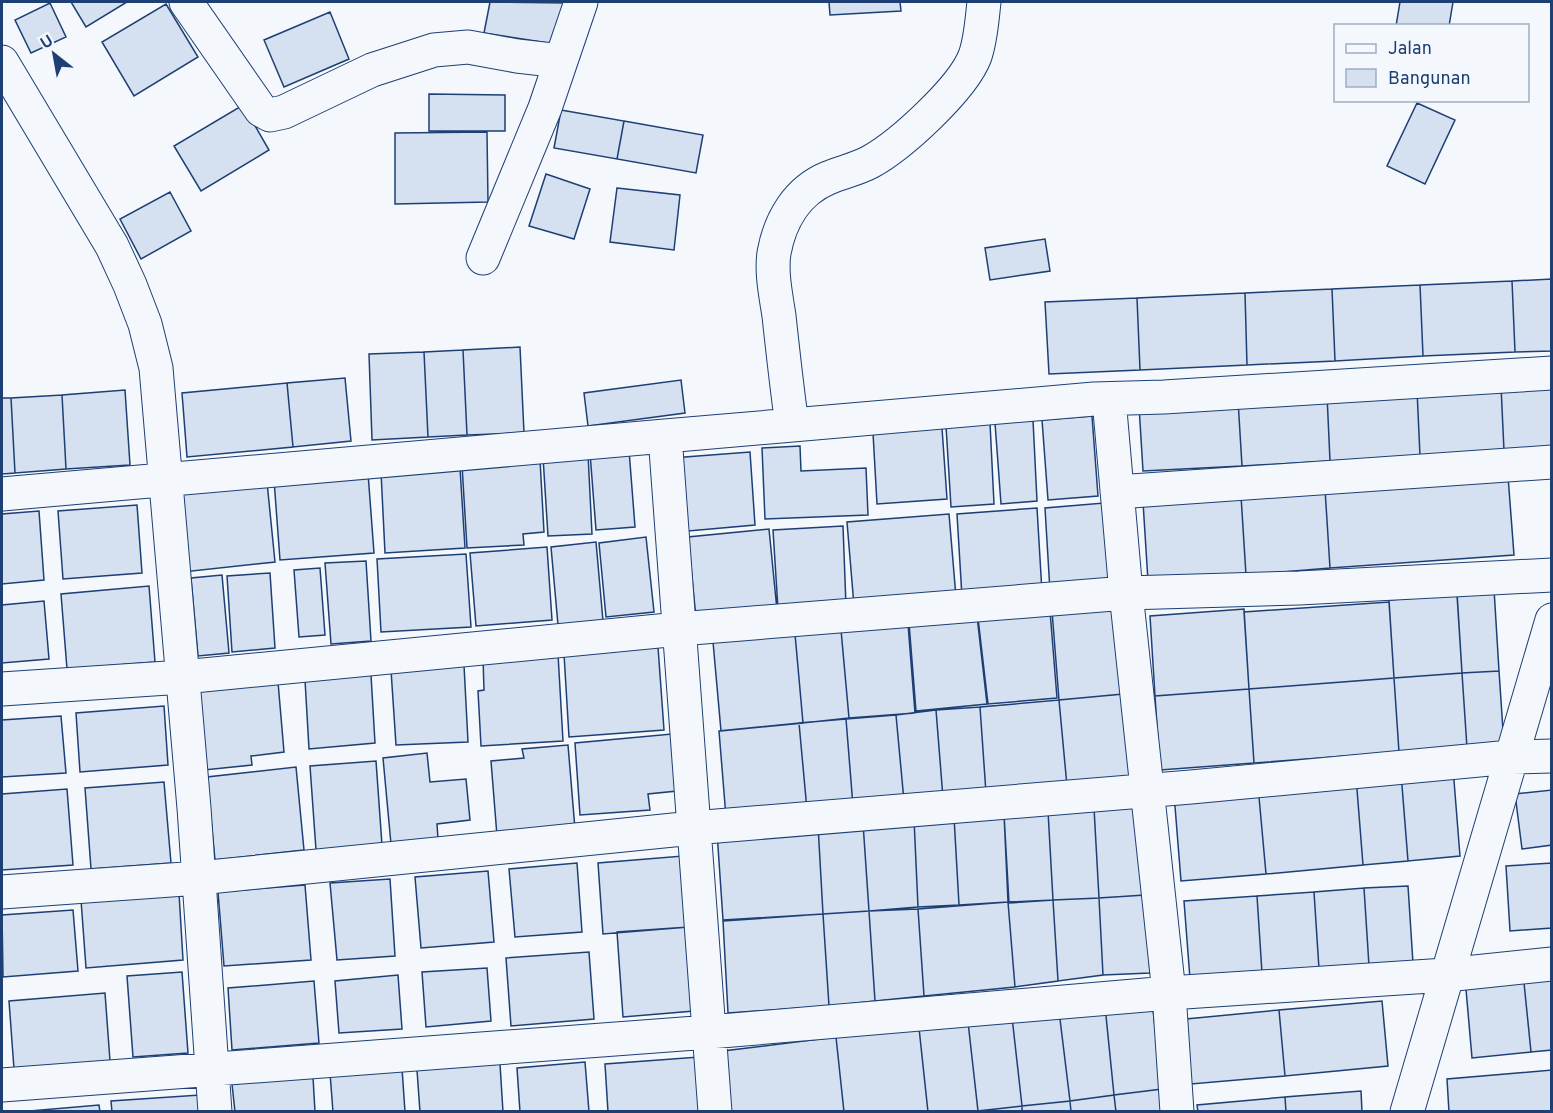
<svg xmlns="http://www.w3.org/2000/svg" width="1553" height="1113" font-family="Overpass,sans-serif">
<style>
.building{fill:#d5e0f0;stroke:#1d3f73;stroke-width:1.5}
.lines{fill:none;stroke-linecap:round;stroke-linejoin:round}
.minor-casing{stroke:#1d3f73;stroke-width:35}
.minor{stroke:#f4f7fb;stroke-width:33}
</style>
<rect width="100%" height="100%" fill="#f4f7fb"/>
<path class="building" d="M 71,2 L 127,2 L 86,27 Z
M 490,2 L 569,3 L 561,45 L 484,33 Z
M 829,2 L 900,2 L 901,11 L 830,15 Z
M 1400,2 L 1453,2 L 1449,26 L 1396,26 Z
M 50,3 L 66,37 L 31,53 L 15,20 Z
M 166,4 L 198,57 L 134,96 L 102,42 Z
M 330,12 L 349,59 L 284,87 L 264,40 Z
M 429,94 L 505,95 L 505,131 L 429,131 Z
M 1417,103 L 1455,120 L 1425,184 L 1387,166 Z
M 243,105 L 269,150 L 201,191 L 174,146 Z
M 561,110 L 624,121 L 617,159 L 554,148 Z
M 624,121 L 703,135 L 696,173 L 617,159 Z
M 487,132 L 488,202 L 395,204 L 395,133 Z
M 546,174 L 590,189 L 574,239 L 529,226 Z
M 617,188 L 680,195 L 674,250 L 610,242 Z
M 170,192 L 191,231 L 141,259 L 120,219 Z
M 1045,239 L 1050,271 L 990,280 L 985,248 Z
M 1552,279 L 1552,351 L 1515,352 L 1512,281 Z
M 1512,281 L 1515,352 L 1423,356 L 1420,285 Z
M 1420,285 L 1423,356 L 1335,361 L 1332,289 Z
M 1332,289 L 1335,361 L 1247,365 L 1245,293 Z
M 1245,293 L 1247,365 L 1140,370 L 1137,298 Z
M 1137,298 L 1140,370 L 1049,374 L 1045,302 Z
M 520,347 L 524,433 L 467,435 L 463,350 Z
M 463,350 L 467,435 L 428,437 L 424,352 Z
M 424,352 L 428,437 L 372,440 L 369,354 Z
M 345,378 L 351,441 L 293,447 L 287,383 Z
M 681,380 L 685,413 L 588,426 L 584,393 Z
M 287,383 L 293,447 L 187,457 L 182,393 Z
M 1552,383 L 1552,449 L 1504,451 L 1501,386 Z
M 1501,386 L 1504,451 L 1420,456 L 1417,390 Z
M 125,390 L 130,465 L 66,469 L 62,395 Z
M 1417,390 L 1420,456 L 1330,461 L 1327,395 Z
M 62,395 L 66,469 L 15,473 L 11,398 Z
M 1327,395 L 1330,461 L 1242,466 L 1238,400 Z
M 2,398 L 11,398 L 15,473 L 2,474 Z
M 1238,400 L 1242,466 L 1143,471 L 1139,406 Z
M 1092,416 L 1098,496 L 1048,500 L 1042,420 Z
M 1033,420 L 1037,501 L 1001,504 L 995,423 Z
M 990,423 L 994,504 L 951,507 L 946,426 Z
M 942,428 L 947,499 L 877,504 L 873,433 Z
M 800,446 L 801,471 L 866,468 L 868,515 L 765,519 L 762,448 Z
M 629,450 L 635,527 L 596,530 L 590,453 Z
M 750,452 L 755,525 L 677,532 L 672,458 Z
M 588,454 L 592,534 L 548,536 L 543,457 Z
M 540,460 L 544,532 L 523,534 L 524,545 L 467,548 L 462,465 Z
M 460,468 L 465,548 L 385,553 L 381,472 Z
M 368,473 L 374,553 L 280,560 L 274,480 Z
M 1508,476 L 1514,555 L 1330,568 L 1325,489 Z
M 267,482 L 275,562 L 183,572 L 177,491 Z
M 1325,489 L 1330,568 L 1246,575 L 1241,496 Z
M 1241,496 L 1246,575 L 1148,581 L 1143,502 Z
M 1104,503 L 1110,586 L 1050,591 L 1045,508 Z
M 137,505 L 142,573 L 63,579 L 58,511 Z
M 1037,508 L 1042,592 L 962,597 L 957,514 Z
M 39,511 L 44,580 L 2,584 L 2,514 Z
M 949,514 L 956,597 L 854,606 L 847,522 Z
M 843,526 L 846,606 L 778,609 L 773,530 Z
M 769,529 L 777,610 L 696,618 L 688,537 Z
M 646,537 L 654,612 L 606,617 L 599,543 Z
M 596,542 L 603,621 L 558,625 L 551,547 Z
M 547,547 L 552,620 L 476,626 L 470,553 Z
M 466,554 L 471,627 L 381,632 L 377,559 Z
M 366,561 L 371,641 L 331,644 L 325,563 Z
M 320,568 L 325,635 L 299,637 L 294,570 Z
M 270,573 L 275,648 L 232,652 L 227,576 Z
M 222,575 L 229,653 L 198,656 L 191,578 Z
M 149,586 L 155,662 L 67,669 L 61,594 Z
M 1494,589 L 1499,671 L 1462,673 L 1457,592 Z
M 1457,595 L 1462,673 L 1394,678 L 1389,600 Z
M 44,601 L 49,659 L 2,663 L 2,605 Z
M 1389,602 L 1394,678 L 1249,689 L 1244,612 Z
M 1115,605 L 1123,694 L 1059,700 L 1052,611 Z
M 1244,609 L 1249,689 L 1155,696 L 1150,616 Z
M 1050,611 L 1057,698 L 988,704 L 978,618 Z
M 977,616 L 987,704 L 916,711 L 909,623 Z
M 908,624 L 915,713 L 849,718 L 841,630 Z
M 841,630 L 849,718 L 803,723 L 795,634 Z
M 795,634 L 803,723 L 721,731 L 713,642 Z
M 658,647 L 664,730 L 569,737 L 564,654 Z
M 558,654 L 563,741 L 481,746 L 478,691 L 484,690 L 483,658 Z
M 464,665 L 468,742 L 396,745 L 391,670 Z
M 1499,671 L 1504,745 L 1467,748 L 1462,673 Z
M 1462,673 L 1467,748 L 1399,752 L 1394,678 Z
M 371,675 L 375,743 L 309,749 L 305,680 Z
M 1394,678 L 1399,752 L 1254,763 L 1249,689 Z
M 278,682 L 284,752 L 251,756 L 252,765 L 204,770 L 197,690 Z
M 1249,689 L 1254,763 L 1160,770 L 1155,696 Z
M 1123,694 L 1130,781 L 1067,786 L 1059,700 Z
M 1059,700 L 1067,786 L 986,793 L 980,707 Z
M 164,706 L 168,765 L 80,772 L 76,713 Z
M 980,707 L 986,793 L 943,798 L 936,710 Z
M 936,710 L 943,798 L 904,801 L 896,715 Z
M 896,715 L 904,801 L 853,806 L 846,719 Z
M 61,716 L 66,773 L 2,777 L 2,720 Z
M 846,719 L 853,806 L 807,810 L 799,723 Z
M 799,723 L 807,810 L 726,817 L 719,731 Z
M 672,734 L 677,791 L 648,794 L 650,810 L 580,815 L 575,743 Z
M 568,745 L 575,829 L 497,836 L 491,761 L 524,758 L 522,749 Z
M 427,753 L 430,782 L 466,779 L 470,820 L 437,824 L 438,839 L 391,844 L 383,758 Z
M 376,761 L 382,845 L 316,850 L 310,766 Z
M 296,767 L 304,850 L 215,860 L 207,777 Z
M 1453,768 L 1460,856 L 1408,861 L 1401,773 Z
M 1401,773 L 1408,861 L 1363,865 L 1356,777 Z
M 1356,777 L 1363,865 L 1266,874 L 1258,786 Z
M 164,782 L 171,863 L 91,869 L 85,788 Z
M 1258,786 L 1266,874 L 1181,881 L 1174,794 Z
M 67,789 L 73,865 L 2,870 L 2,794 Z
M 1552,790 L 1552,845 L 1522,849 L 1515,794 Z
M 1140,806 L 1145,895 L 1099,898 L 1094,808 Z
M 1094,808 L 1099,898 L 1053,900 L 1048,811 Z
M 1048,811 L 1053,900 L 1009,903 L 1004,814 Z
M 1004,814 L 1008,902 L 959,905 L 954,817 Z
M 954,817 L 959,905 L 918,907 L 914,819 Z
M 914,819 L 918,907 L 869,911 L 863,823 Z
M 863,823 L 869,911 L 823,914 L 818,825 Z
M 818,825 L 823,914 L 723,920 L 717,832 Z
M 683,856 L 688,927 L 603,934 L 598,863 Z
M 577,863 L 582,932 L 515,937 L 509,869 Z
M 1552,863 L 1552,928 L 1510,931 L 1506,866 Z
M 488,871 L 494,942 L 421,948 L 415,877 Z
M 390,879 L 395,956 L 337,960 L 330,883 Z
M 305,885 L 311,960 L 224,966 L 218,892 Z
M 1408,886 L 1413,963 L 1369,966 L 1364,888 Z
M 1364,888 L 1369,966 L 1319,969 L 1314,892 Z
M 1314,892 L 1319,969 L 1262,973 L 1257,896 Z
M 179,893 L 183,960 L 86,968 L 81,900 Z
M 1145,895 L 1150,973 L 1103,975 L 1099,898 Z
M 1257,896 L 1262,973 L 1190,979 L 1184,901 Z
M 1099,898 L 1103,975 L 1058,981 L 1053,900 Z
M 1053,900 L 1058,981 L 1015,987 L 1008,902 Z
M 1008,902 L 1015,987 L 924,996 L 918,909 Z
M 918,909 L 924,996 L 875,1001 L 869,911 Z
M 73,910 L 78,971 L 3,977 L 2,915 Z
M 869,911 L 875,1001 L 829,1006 L 823,914 Z
M 823,914 L 829,1006 L 728,1013 L 723,921 Z
M 688,927 L 694,1011 L 623,1017 L 617,932 Z
M 589,952 L 594,1019 L 511,1026 L 506,958 Z
M 487,968 L 491,1021 L 426,1027 L 422,972 Z
M 1552,970 L 1552,1050 L 1531,1052 L 1523,973 Z
M 182,972 L 188,1053 L 133,1057 L 127,976 Z
M 1523,973 L 1531,1052 L 1472,1058 L 1465,978 Z
M 398,975 L 402,1029 L 339,1033 L 335,981 Z
M 314,981 L 319,1043 L 232,1050 L 228,988 Z
M 105,993 L 110,1061 L 14,1069 L 9,1001 Z
M 1152,1001 L 1162,1089 L 1114,1095 L 1105,1006 Z
M 1382,1001 L 1388,1066 L 1285,1076 L 1279,1010 Z
M 1105,1006 L 1114,1095 L 1070,1101 L 1059,1011 Z
M 1279,1010 L 1285,1076 L 1191,1084 L 1186,1019 Z
M 1059,1011 L 1070,1101 L 1022,1106 L 1012,1017 Z
M 1012,1017 L 1022,1106 L 978,1111 L 968,1022 Z
M 968,1022 L 978,1111 L 928,1112 L 919,1028 Z
M 919,1028 L 928,1112 L 844,1112 L 836,1037 Z
M 836,1037 L 844,1112 L 730,1112 L 723,1051 Z
M 699,1057 L 703,1112 L 608,1112 L 605,1064 Z
M 585,1062 L 589,1112 L 520,1112 L 517,1068 Z
M 500,1064 L 503,1112 L 420,1112 L 417,1070 Z
M 402,1068 L 405,1112 L 333,1112 L 330,1073 Z
M 1552,1070 L 1552,1112 L 1449,1112 L 1447,1079 Z
M 313,1077 L 315,1112 L 235,1112 L 232,1084 Z
M 1162,1089 L 1164,1112 L 1116,1112 L 1114,1095 Z
M 1361,1091 L 1362,1112 L 1286,1112 L 1285,1097 Z
M 200,1095 L 202,1112 L 112,1112 L 111,1101 Z
M 1114,1095 L 1116,1112 L 1071,1112 L 1070,1101 Z
M 1285,1097 L 1286,1112 L 1198,1112 L 1197,1105 Z
M 1070,1101 L 1071,1112 L 1022,1112 L 1022,1106 Z
M 99,1105 L 100,1112 L 18,1112 Z
M 1022,1106 L 1022,1112 L 978,1112 L 978,1111 Z"/>
<g class="lines">
<defs>
<path id="minor" d="M 186,2 L 261,110 L 270,115 L 284,112 L 372,70 L 434,50 L 468,47 L 517,56 L 561,61
M 2,62 L 112,246 L 130,285 L 145,324 L 156,368 L 194,808 L 215,1112
M 483,258 L 545,108 L 581,2
M 1109,399 L 1126,593 L 1169,993 L 1177,1112
M 792,425 C 787,389 783,353 779,316 C 776,296 771,273 774,253 C 780,220 797,191 828,178 C 842,172 857,169 870,162 C 901,145 963,88 975,56 C 981,39 982,19 984,2
M 1117,492 L 1552,462
M 2,494 L 665,436
M 2,689 L 183,677 L 679,629 L 1126,593 L 1299,588 L 1552,575
M 2,892 L 199,878 L 693,828 L 1191,787 L 1511,757 L 1552,756
M 2,1085 L 709,1032 L 1169,993 L 1446,975 L 1552,964
M 715,1112 L 665,436 L 1094,399 L 1164,397 L 1552,373
M 1407,1112 L 1552,620"/>
</defs>
<use href="#minor" class="minor-casing"/>
<use href="#minor" class="minor"/>
</g>
<rect width="1553" height="1113" fill="none" stroke="#1d3f73" stroke-width="6"/>
<rect x="1334" y="24" width="195" height="78" fill="#f4f7fb" stroke="#9eadc5" stroke-width="1.5"/>
<rect x="1346" y="44" width="30" height="9" fill="#f4f7fb" stroke="#9eadc5" stroke-width="1.5"/>
<text x="1388" y="54" font-size="18" fill="#1d3f73">Jalan</text>
<rect x="1346" y="69" width="30" height="18" fill="#d5e0f0" stroke="#9eadc5" stroke-width="1.5"/>
<text x="1388" y="84" font-size="18" fill="#1d3f73">Bangunan</text>
<g transform="translate(54 54) rotate(329)" stroke="#f4f7fb" stroke-width="4.5" paint-order="stroke">
<path d="M0-4.5L10 22L0 15L-10 22Z" fill="#1d3f73"/>
<text y="-9" font-size="16" font-weight="bold" text-anchor="middle" fill="#1d3f73">U</text>
</g>
</svg>
